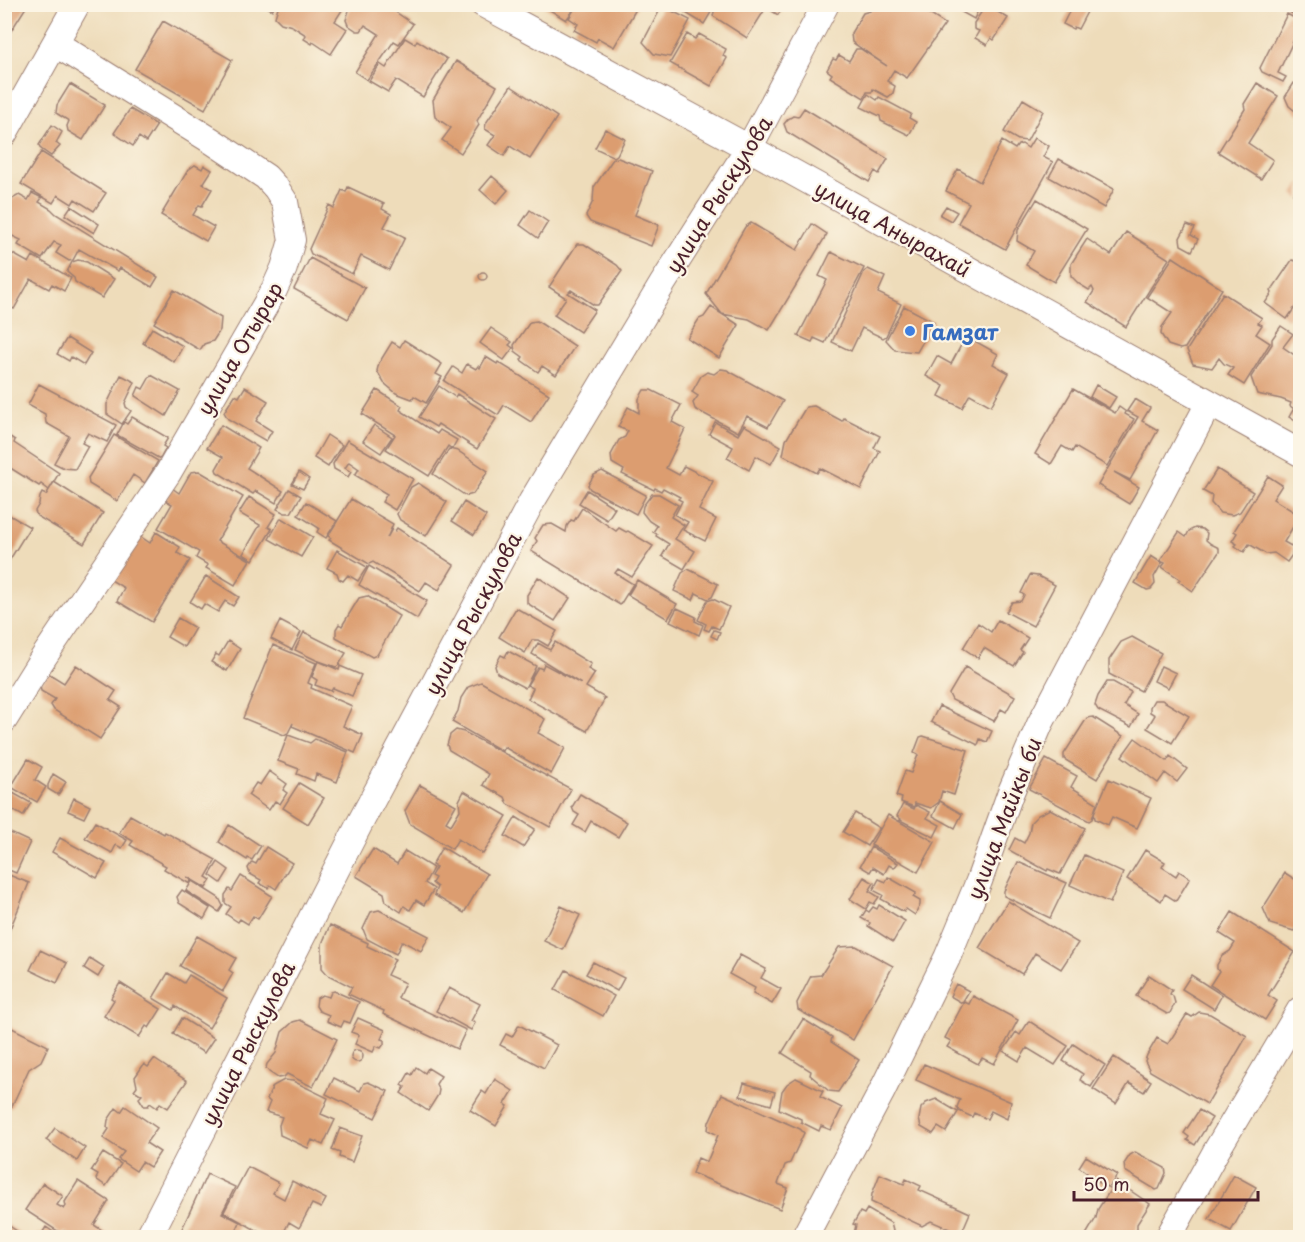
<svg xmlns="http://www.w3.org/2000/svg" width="1305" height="1242" font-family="'Playpen Sans',sans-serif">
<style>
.building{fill:#dc9d70}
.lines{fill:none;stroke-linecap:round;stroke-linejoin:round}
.minor-casing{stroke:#9c7e72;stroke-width:28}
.minor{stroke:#fff;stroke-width:26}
.shop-dot{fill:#3f7fe0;stroke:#fcf5e5;stroke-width:2}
.labels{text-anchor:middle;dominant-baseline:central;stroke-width:4.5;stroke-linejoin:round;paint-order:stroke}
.street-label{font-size:21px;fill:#4a1f2b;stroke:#fcf5e5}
.shop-label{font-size:21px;font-weight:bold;fill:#366cbe;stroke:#fcf5e5;text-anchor:start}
</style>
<rect width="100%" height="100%" fill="#fcf5e5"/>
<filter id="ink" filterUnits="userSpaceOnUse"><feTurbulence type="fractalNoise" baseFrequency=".0167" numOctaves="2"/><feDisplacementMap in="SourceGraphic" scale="12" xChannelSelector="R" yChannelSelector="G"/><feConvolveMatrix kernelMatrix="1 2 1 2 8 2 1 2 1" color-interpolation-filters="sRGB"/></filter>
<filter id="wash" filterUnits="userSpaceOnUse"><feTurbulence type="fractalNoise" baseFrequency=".008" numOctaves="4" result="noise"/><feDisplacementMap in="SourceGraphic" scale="24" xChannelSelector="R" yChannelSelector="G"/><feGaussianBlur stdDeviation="1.35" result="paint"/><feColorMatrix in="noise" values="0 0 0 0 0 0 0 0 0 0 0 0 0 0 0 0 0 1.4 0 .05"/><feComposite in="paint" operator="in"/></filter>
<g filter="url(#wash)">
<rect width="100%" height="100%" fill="#eedcba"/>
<g id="blocks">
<path class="building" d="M 4,4 L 28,4 L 4,42 Z
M 262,4 L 276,4 L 272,10 Z
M 279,4 L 346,4 L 335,21 L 347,29 L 331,54 L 313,42 L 312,44 L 304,39 L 306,35 L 292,26 L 281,23 L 275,17 Z
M 351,4 L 384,4 L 413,24 L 399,44 L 394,41 L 367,80 L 355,72 L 379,34 L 365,25 L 361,31 L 357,31 L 348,25 L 346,20 Z
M 547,4 L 639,4 L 614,47 L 598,38 L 596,42 L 574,30 L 578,24 L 569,18 L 575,8 L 566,20 L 545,7 Z
M 671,4 L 716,4 L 704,24 Z
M 716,4 L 753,4 L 764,11 L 747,38 L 713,16 Z
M 761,4 L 785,4 L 778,15 Z
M 932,4 L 945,4 L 942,10 Z
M 947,4 L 981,4 L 974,19 Z
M 1073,4 L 1088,10 L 1078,29 L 1074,27 L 1073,29 L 1063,24 Z
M 1097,4 L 1115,4 L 1112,9 L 1105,9 Z
M 1285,4 L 1300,4 L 1300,18 L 1286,10 Z
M 871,5 L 915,5 L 945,24 L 907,78 L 894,70 L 887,81 L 895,86 L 893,93 L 888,97 L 873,89 L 872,92 L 867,92 L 864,98 L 830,77 L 832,74 L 827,70 L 833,59 L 836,60 L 839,55 L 849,61 L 856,49 L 861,49 L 887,66 L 852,42 L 851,33 L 863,13 L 870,11 L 873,6 Z
M 986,5 L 1008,18 L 994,40 L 991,38 L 987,45 L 975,38 L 979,31 L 974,29 L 974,23 Z
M 662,6 L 690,20 L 670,57 L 654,54 L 643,42 Z
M 1287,14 L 1300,21 L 1300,27 L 1278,73 L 1286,77 L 1283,82 L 1262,72 L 1260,68 Z
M 163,21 L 232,60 L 205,109 L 135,69 Z
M 687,34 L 695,39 L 699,34 L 726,49 L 723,56 L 727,58 L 711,86 L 670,63 Z
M 405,38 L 415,44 L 417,40 L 447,59 L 423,97 L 396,80 L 388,92 L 369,81 L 380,64 L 386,68 Z
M 456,61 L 497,86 L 477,121 L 479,125 L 461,153 L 442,140 L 451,128 L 435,117 L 433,100 Z
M 1257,83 L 1278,96 L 1248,143 L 1273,160 L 1261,179 L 1218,152 L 1245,109 L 1244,104 Z
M 1294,83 L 1300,87 L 1300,115 L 1289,106 L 1285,97 Z
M 70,84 L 105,105 L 83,140 L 68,131 L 67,126 L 69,121 L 56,113 L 57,105 Z
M 511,86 L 557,117 L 530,159 L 510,146 L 504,156 L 488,145 L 495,135 L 485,129 L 486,123 Z
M 868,94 L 877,100 L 879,97 L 911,114 L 909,118 L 916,122 L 909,135 L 881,121 L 880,116 L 861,107 Z
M 1023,99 L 1043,111 L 1027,141 L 1018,140 L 1004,132 Z
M 804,108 L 888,159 L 879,174 L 875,171 L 869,182 L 787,132 L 784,124 L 788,119 L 793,116 L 798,117 Z
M 130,109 L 157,125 L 146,142 L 139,137 L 133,146 L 114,133 Z
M 52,125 L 62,132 L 56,143 L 60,146 L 51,156 L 41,149 L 39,145 Z
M 605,129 L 625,139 L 617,155 L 614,157 L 595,148 Z
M 1034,138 L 1049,146 L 1043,157 L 1053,162 L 1005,249 L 958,223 L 969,203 L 946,191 L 958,169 L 980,182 L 1002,141 L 1015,149 L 1018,145 L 1022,144 L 1028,148 Z
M 41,152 L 106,193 L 94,211 L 75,199 L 72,204 L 58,195 L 53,203 L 21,184 Z
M 618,158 L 652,171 L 635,215 L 659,225 L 651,246 L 590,222 L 586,216 L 593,201 L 594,187 L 613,159 Z
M 1059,159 L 1114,189 L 1104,208 L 1049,177 Z
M 195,165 L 202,169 L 204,165 L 212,170 L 203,184 L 212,189 L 202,206 L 199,205 L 193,215 L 214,227 L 206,241 L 161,215 L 188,170 Z
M 492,176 L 508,190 L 496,204 L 480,190 Z
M 1300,183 L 1300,200 L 1293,194 Z
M 348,187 L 384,204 L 382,209 L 391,214 L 384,227 L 405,237 L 389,270 L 361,256 L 352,274 L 311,254 L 309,249 L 329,205 L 334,208 L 342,190 L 346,192 Z
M 32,193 L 42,198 L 39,202 L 51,209 L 56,214 L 158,277 L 152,287 L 120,268 L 118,271 L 79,249 L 73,260 L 69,261 L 56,253 L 61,245 L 54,242 L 42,259 L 18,245 L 21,240 L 4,232 L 4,212 L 12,199 L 19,195 L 28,200 Z
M 1037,199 L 1087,229 L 1054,282 L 1026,265 L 1034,251 L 1017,241 L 1018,230 Z
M 71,206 L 99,224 L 94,233 L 65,215 Z
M 946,206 L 957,212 L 951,221 L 940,215 Z
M 530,210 L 548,222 L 538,238 L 520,225 Z
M 751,223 L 797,250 L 812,224 L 827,234 L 769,330 L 749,319 L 722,314 L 706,294 L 745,227 Z
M 1187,225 L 1195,228 L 1191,235 L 1198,239 L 1192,251 L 1181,245 L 1180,238 Z
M 1126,232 L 1169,259 L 1126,327 L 1087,302 L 1094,291 L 1092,287 L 1089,290 L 1079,284 L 1071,276 L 1071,264 L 1087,239 L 1111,255 Z
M 577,244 L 584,244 L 617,265 L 622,271 L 598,305 L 594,305 L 571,290 L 568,293 L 595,310 L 580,332 L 554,315 L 566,298 L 549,287 Z
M 4,249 L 29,263 L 33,256 L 71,278 L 64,291 L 52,284 L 49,289 L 31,279 L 14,309 L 4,304 Z
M 831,252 L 864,268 L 825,343 L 814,338 L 812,342 L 798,336 L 827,280 L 819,276 Z
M 1173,257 L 1222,289 L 1185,348 L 1180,349 L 1168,345 L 1161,334 L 1162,327 L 1172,313 L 1147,297 Z
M 310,258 L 365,288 L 348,319 L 294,289 Z
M 78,260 L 87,262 L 114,279 L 102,298 L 75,282 L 74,278 L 67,272 L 72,262 Z
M 1292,260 L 1300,262 L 1300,300 L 1287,319 L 1265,303 L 1272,293 L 1271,291 Z
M 868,269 L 885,277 L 878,293 L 901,304 L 886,336 L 883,338 L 862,328 L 851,351 L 832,342 L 864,272 Z
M479 276a4 4 0 1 1 8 0a4 4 0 1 1-8 0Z
M 174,290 L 221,318 L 220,330 L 213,341 L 204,344 L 200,350 L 154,323 Z
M 1223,293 L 1262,318 L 1258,323 L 1262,325 L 1256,334 L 1270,343 L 1244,385 L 1228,375 L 1233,368 L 1224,364 L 1219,358 L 1212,368 L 1193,364 L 1187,350 Z
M 904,306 L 934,322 L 917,352 L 895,350 L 886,340 Z
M 711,307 L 739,325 L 719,358 L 687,338 L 699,319 L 704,317 Z
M 537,321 L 575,346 L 556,375 L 542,366 L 538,372 L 521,360 L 523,357 L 515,351 L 514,345 L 530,322 Z
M 1281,326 L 1293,334 L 1283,347 L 1300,359 L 1300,364 L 1295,372 L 1300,375 L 1300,413 L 1290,406 L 1291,403 L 1281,399 L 1257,394 L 1251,377 L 1272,344 L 1272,339 Z
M 152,328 L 183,346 L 174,362 L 143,343 Z
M 491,328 L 512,342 L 509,345 L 513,348 L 504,360 L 480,343 Z
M 966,336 L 998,354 L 993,364 L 1009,373 L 991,406 L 970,394 L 962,408 L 939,396 L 944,386 L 926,376 L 937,356 L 951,364 Z
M 67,338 L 91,353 L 84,365 L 71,357 L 69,361 L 57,354 Z
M 404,340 L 442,364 L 436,374 L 442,377 L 426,403 L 414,396 L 412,399 L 396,393 L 384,383 L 377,371 L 379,363 L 392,342 L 400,347 Z
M 486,357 L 497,364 L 498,362 L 549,394 L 531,422 L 504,405 L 498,415 L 444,381 L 453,367 L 462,373 L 467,364 L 476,369 L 478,366 L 480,368 Z
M 721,369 L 727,370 L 783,401 L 768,427 L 747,416 L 738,432 L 695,409 L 693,403 L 698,396 L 692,392 L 701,376 L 707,372 L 714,374 Z
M 121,375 L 135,382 L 125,403 L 126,407 L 131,411 L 122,424 L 107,414 L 107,404 Z
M 151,375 L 180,391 L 166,416 L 135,396 L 139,387 L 143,389 Z
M 39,384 L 116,425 L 107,442 L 88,433 L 82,443 L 88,446 L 75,469 L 64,468 L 54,463 L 69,436 L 46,423 L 45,414 L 28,405 Z
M 1096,385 L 1116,397 L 1109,408 L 1090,397 Z
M 439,386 L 455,397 L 457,394 L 496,419 L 477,449 L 438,424 L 436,427 L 419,417 Z
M 245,387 L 268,401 L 256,421 L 272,431 L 266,441 L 228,419 L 224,412 L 235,395 L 239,397 Z
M 1073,389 L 1115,413 L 1119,407 L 1126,412 L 1125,414 L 1134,419 L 1107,466 L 1075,447 L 1072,452 L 1062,446 L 1051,464 L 1035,454 Z
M 377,390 L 402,406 L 400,410 L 437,434 L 440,430 L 457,440 L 452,449 L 448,446 L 429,476 L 386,449 L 395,435 L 362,414 Z
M 644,390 L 651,390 L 681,405 L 672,422 L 685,429 L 666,468 L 679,475 L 684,466 L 713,481 L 699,510 L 716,519 L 705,541 L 683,530 L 688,522 L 675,515 L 682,501 L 678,499 L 680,497 L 663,488 L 661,491 L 655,488 L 654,490 L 622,474 L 624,470 L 612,463 L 611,455 L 619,440 L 625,437 L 628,431 L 618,427 L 628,407 L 639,413 L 639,399 Z
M 1135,399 L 1150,408 L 1142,421 L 1158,430 L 1130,480 L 1114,472 L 1139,487 L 1129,504 L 1098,485 L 1138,417 L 1127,411 Z
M 814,406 L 842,421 L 844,418 L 880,436 L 874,448 L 880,451 L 861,489 L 820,468 L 817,473 L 783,455 L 786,440 L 806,407 Z
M 1293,410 L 1300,415 L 1300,424 L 1289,417 Z
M 132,417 L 168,438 L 163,446 L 166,448 L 160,459 L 117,435 L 124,422 L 127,424 Z
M 715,422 L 738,435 L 744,425 L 781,446 L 771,464 L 756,456 L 749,470 L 727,458 L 733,447 L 709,434 Z
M 221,425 L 259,448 L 247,468 L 283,491 L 276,503 L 256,491 L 253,494 L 217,472 L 216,469 L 223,457 L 207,448 Z
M 374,425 L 392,437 L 381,453 L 363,441 Z
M 4,433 L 15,440 L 14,443 L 59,473 L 49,490 L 41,484 L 39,486 L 4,464 Z
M 114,435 L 158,461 L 145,483 L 133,475 L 117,501 L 89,484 L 88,478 Z
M 327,435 L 342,445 L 328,467 L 314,458 Z
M 347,440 L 413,479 L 395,510 L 382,502 L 387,494 L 355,475 L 359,469 L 349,462 L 345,468 L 351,472 L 348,477 L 334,469 L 333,464 Z
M 449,449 L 458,451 L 488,471 L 473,494 L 466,496 L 433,474 Z
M 1217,469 L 1253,492 L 1240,512 L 1232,515 L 1220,513 L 1211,503 L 1212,496 L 1203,491 Z
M 199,471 L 243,497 L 217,541 L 250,560 L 235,585 L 206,568 L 208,565 L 196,558 L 199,552 L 158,528 L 172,504 L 165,500 L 172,488 L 179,493 L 191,472 Z
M 602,471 L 646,495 L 636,514 L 590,489 L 588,485 L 594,475 Z
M 299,472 L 309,479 L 303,489 L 292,484 Z
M 1268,476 L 1282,485 L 1273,499 L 1296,513 L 1297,520 L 1284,542 L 1293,547 L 1292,555 L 1287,562 L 1274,553 L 1266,554 L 1249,544 L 1244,552 L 1235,546 L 1237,544 L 1232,541 L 1237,533 L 1234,531 Z
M 54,482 L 103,513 L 84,544 L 37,516 L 35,511 L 39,504 L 40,497 L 42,493 L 46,495 Z
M 418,483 L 447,502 L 426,536 L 400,520 L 397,514 L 411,487 Z
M 289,489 L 301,496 L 291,513 L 285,513 L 277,509 Z
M 587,490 L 615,508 L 607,520 L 579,503 Z
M 652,494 L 659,494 L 678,505 L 671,517 L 684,525 L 675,539 L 695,551 L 684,569 L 662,556 L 669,544 L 656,536 L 657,534 L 653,532 L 657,526 L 649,521 L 642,512 L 643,506 Z
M 249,497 L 276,514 L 268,527 L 272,529 L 253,560 L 243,554 L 260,525 L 239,513 Z
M 351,499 L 393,524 L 387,538 L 392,529 L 395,531 L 397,528 L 454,565 L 439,590 L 426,582 L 420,591 L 373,562 L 369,564 L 329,540 L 331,538 L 328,536 Z
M 306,502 L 337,521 L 326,538 L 317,532 L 319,528 L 298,515 Z
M 464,502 L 486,516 L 474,535 L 452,521 Z
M 582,508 L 616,531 L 619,528 L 626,532 L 628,531 L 653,546 L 632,577 L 618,569 L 615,573 L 633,584 L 620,605 L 531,551 L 537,541 L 535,538 L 543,525 L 552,524 L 566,532 L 567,526 L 571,520 L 574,521 Z
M 4,512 L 30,527 L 4,569 Z
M 281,518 L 313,537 L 301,557 L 269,539 Z
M 1195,528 L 1202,529 L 1207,533 L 1206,540 L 1211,544 L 1219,548 L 1219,552 L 1193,591 L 1178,581 L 1180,579 L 1162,567 L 1165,563 L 1160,561 L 1179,532 L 1186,537 L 1189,531 Z
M 156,532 L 180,547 L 177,553 L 190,560 L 152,622 L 117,601 L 124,588 L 111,580 L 138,535 L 150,543 Z
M 337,550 L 367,567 L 358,581 L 348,575 L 343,581 L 339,579 L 337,573 L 327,568 Z
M 1151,556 L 1162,563 L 1154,577 L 1155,584 L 1151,589 L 1147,590 L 1135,583 Z
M 369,566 L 427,601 L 417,619 L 359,585 Z
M 688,569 L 718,584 L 712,597 L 708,599 L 696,593 L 693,600 L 674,591 L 682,573 Z
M 1030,575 L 1038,576 L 1055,585 L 1033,626 L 1006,612 L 1012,602 L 1021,601 L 1024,595 L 1021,593 Z
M 206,576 L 239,597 L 233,606 L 225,601 L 218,612 L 204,604 L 201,609 L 190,602 Z
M 538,577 L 570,598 L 555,621 L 527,603 L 527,595 Z
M 637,580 L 677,604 L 668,619 L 628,595 Z
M 367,596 L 399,616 L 377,655 L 372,657 L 336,637 L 336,629 L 339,624 L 342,626 L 359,598 Z
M 713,599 L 729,607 L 719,629 L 712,626 L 709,631 L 704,629 L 706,624 L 698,620 L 707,601 Z
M 516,608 L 557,631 L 548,646 L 538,640 L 532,640 L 525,653 L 499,637 Z
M 677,608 L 696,617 L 695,621 L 703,625 L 699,635 L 670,621 Z
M 178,618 L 195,628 L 184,647 L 167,637 Z
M 998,620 L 1028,638 L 1020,650 L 1023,652 L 1014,666 L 984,648 L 978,658 L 963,648 L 978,623 L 991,632 Z
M 280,621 L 301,632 L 292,650 L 271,639 Z
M 714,630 L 720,632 L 717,639 L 711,636 Z
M 304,632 L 346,653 L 339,665 L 336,667 L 316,660 L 295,650 Z
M 1132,637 L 1161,653 L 1141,691 L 1109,674 L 1109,660 L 1121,642 Z
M 228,641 L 240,649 L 227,671 L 211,662 L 216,654 L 219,656 Z
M 555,642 L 591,664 L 588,669 L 595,673 L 586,687 L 605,698 L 587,731 L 528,699 L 533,688 L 527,685 L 538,667 L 542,669 L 544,664 L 581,684 L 532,654 L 538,643 L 550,650 Z
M 273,645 L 316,663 L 308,683 L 312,685 L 311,688 L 352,706 L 343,726 L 363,735 L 355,753 L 292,726 L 293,723 L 288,733 L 284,735 L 243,718 Z
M 508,651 L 536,666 L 525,688 L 497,673 L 495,666 L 501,655 L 505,657 Z
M 318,661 L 339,670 L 340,666 L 361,675 L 352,696 L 333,688 L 331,691 L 315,685 L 317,680 L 312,677 Z
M 76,665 L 116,691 L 110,700 L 121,707 L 100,739 L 54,710 L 51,705 L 55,699 L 41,691 L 40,685 L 48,673 L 64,683 Z
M 1161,666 L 1176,673 L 1168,688 L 1154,681 Z
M 965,667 L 1015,696 L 1006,712 L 1001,709 L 994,721 L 952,700 L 949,694 Z
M 481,682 L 545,719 L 538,733 L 565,748 L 551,774 L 504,747 L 502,751 L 452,722 L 458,711 L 461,698 L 468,687 Z
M 1107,682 L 1113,682 L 1131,692 L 1124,705 L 1138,714 L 1131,727 L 1098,710 L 1095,705 L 1098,696 Z
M 1154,700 L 1162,700 L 1189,716 L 1172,743 L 1147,728 L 1155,715 L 1150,712 L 1150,707 Z
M 939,706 L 992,731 L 987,742 L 980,739 L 978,745 L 931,722 Z
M 1093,717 L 1123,736 L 1097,779 L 1064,759 L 1064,754 L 1087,718 Z
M 456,730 L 464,732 L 571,789 L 550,827 L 508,804 L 505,797 L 483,785 L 489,774 L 449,750 L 447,745 L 450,735 Z
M 288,735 L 310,743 L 315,739 L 348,752 L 337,782 L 316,774 L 314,781 L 297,774 L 299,769 L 278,761 Z
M 923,736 L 968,750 L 954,795 L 942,791 L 939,802 L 931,808 L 915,803 L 914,807 L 901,802 L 902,798 L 896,796 L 905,771 L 911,773 L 918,755 L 914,753 L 920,737 Z
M 1135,738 L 1167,761 L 1170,756 L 1187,769 L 1177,782 L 1165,773 L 1158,783 L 1122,756 Z
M 28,759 L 42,767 L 35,780 L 46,787 L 37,802 L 11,787 Z
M 1046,759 L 1077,776 L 1071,787 L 1097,803 L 1092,819 L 1089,821 L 1029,789 Z
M 269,771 L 287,784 L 283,790 L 287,793 L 280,804 L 275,801 L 269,810 L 248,795 L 256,783 L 260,785 Z
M 53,774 L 66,782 L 58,795 L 48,789 L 48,785 Z
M 1109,779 L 1151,798 L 1137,828 L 1112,817 L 1108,825 L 1095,819 L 1094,813 Z
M 299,783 L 324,798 L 308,824 L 283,808 Z
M 420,785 L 456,805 L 446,822 L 451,825 L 460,810 L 459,801 L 464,791 L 507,816 L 483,854 L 458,839 L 452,849 L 410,824 L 405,811 Z
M 4,788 L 31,803 L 23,816 L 4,805 Z
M 580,794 L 627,822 L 618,837 L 591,821 L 585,832 L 573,825 L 579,815 L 574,812 L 572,807 Z
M 74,798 L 90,806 L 84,818 L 68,811 Z
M 940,801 L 962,814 L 955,828 L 933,816 Z
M 903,804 L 914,809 L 916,805 L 930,812 L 927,818 L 940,825 L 934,837 L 900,820 L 901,819 L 897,816 Z
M 1050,809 L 1085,828 L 1060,874 L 1048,869 L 1047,871 L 1009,850 L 1015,838 L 1024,843 L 1029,833 L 1031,822 L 1038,815 Z
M 855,813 L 879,828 L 867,846 L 843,832 Z
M 130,815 L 164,834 L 165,832 L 216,860 L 206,877 L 211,880 L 206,888 L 187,877 L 191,880 L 190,884 L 164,869 L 166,866 L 130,845 L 133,841 L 119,833 Z
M 888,815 L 935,842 L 918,872 L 871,845 Z
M 516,817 L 535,829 L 523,847 L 505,836 Z
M 95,822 L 127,840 L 122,848 L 116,845 L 112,853 L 85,838 Z
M 229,825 L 261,846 L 252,860 L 248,858 L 247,860 L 219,842 Z
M 4,830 L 30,842 L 16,873 L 4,868 Z
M 60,838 L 106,863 L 97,878 L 52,852 Z
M 266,847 L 292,863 L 276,889 L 270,885 L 268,888 L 259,883 L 261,880 L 250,874 L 248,868 L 252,862 L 256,864 Z
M 442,847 L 487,874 L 464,913 L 434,895 L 437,887 L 432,883 L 435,878 L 431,876 L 436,867 L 432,865 Z
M 871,847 L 898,863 L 894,868 L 889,865 L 884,874 L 873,867 L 870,872 L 860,866 Z
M 373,849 L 397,864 L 405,851 L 433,868 L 425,883 L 434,889 L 424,905 L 416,900 L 410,910 L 404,906 L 401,912 L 386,902 L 384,893 L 356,876 Z
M 1145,850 L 1165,862 L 1162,867 L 1176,876 L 1179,871 L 1190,878 L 1176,901 L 1165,894 L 1161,901 L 1127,879 Z
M 1084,855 L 1123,873 L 1110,903 L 1070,885 Z
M 218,862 L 229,870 L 221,883 L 210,875 Z
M 1018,862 L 1067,883 L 1050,918 L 1004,896 L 1004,891 Z
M 4,873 L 29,883 L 7,936 L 4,935 Z
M 1285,873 L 1296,880 L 1300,873 L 1300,921 L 1294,931 L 1270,924 L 1263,908 Z
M 241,876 L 272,896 L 258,919 L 253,916 L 248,924 L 240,919 L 238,922 L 226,914 L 231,907 L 225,903 L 225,895 L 229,889 L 232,891 Z
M 864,877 L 874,883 L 869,891 L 879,897 L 874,904 L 870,902 L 866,909 L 850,899 Z
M 888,877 L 916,893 L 913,897 L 920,901 L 920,905 L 915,915 L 906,909 L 904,912 L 881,899 L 883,895 L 873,890 L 879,879 L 886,882 Z
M 192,881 L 219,898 L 223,906 L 219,912 L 186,891 Z
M 182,890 L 210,908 L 204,919 L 179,903 L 177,897 Z
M 1008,901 L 1078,943 L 1061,969 L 1035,953 L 1022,974 L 979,948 Z
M 879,905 L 905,921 L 893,942 L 868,926 L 870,923 L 861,918 L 866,910 L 869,912 L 873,907 L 877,909 Z
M 561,906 L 580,915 L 563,950 L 544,941 Z
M 379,910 L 429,936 L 421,951 L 402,941 L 396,954 L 367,939 L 363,929 L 371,912 Z
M 1232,912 L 1295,952 L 1268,995 L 1277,1001 L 1265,1020 L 1210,985 L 1219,971 L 1217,969 L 1217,965 L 1222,956 L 1230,951 L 1235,943 L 1219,933 Z
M 330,925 L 368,943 L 367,946 L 395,959 L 387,975 L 405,983 L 398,998 L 466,1030 L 457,1049 L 383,1014 L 384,1011 L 348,994 L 352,987 L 328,975 L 322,968 L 322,944 Z
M 197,936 L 236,958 L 229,970 L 233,973 L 223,991 L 180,966 Z
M 856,946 L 893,966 L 853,1040 L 798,1010 L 797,1003 L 811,976 L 821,975 L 839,947 Z
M 40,950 L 67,963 L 57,983 L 30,970 Z
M 740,955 L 766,969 L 761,978 L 781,989 L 772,1004 L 753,993 L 755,988 L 729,974 Z
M 90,958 L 104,967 L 98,977 L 84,968 Z
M 593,962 L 624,978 L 617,991 L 586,974 Z
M 566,970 L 614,996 L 603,1016 L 555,990 Z
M 168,973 L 184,983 L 189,975 L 227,998 L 209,1028 L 175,1006 L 173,1010 L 153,998 Z
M 1149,975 L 1172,990 L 1170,994 L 1173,996 L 1175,1003 L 1170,1013 L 1167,1014 L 1136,996 Z
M 1191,975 L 1222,995 L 1214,1009 L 1182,989 Z
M 120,983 L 161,1009 L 149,1028 L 146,1026 L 139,1037 L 104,1016 L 114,1000 L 111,998 Z
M 956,984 L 969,991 L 962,1003 L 950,996 Z
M 449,988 L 480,1004 L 471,1021 L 475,1023 L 471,1030 L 436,1011 Z
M 334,991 L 359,1002 L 350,1023 L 344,1021 L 341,1027 L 327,1021 L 329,1015 L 319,1011 L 316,1006 L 317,998 L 322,995 L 329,997 L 331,992 Z
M 973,996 L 1018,1020 L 994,1064 L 982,1058 L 978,1064 L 947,1047 L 951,1041 L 945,1038 L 964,1002 L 969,1004 Z
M 1199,1012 L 1210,1014 L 1247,1036 L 1207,1104 L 1150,1071 L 1145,1061 L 1147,1055 L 1157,1038 L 1168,1044 L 1187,1014 L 1192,1017 Z
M 182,1018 L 214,1038 L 204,1053 L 173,1034 Z
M 358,1018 L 385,1030 L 381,1039 L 384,1040 L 384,1044 L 381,1048 L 376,1046 L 373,1052 L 355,1044 L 359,1035 L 351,1032 Z
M 803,1019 L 832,1037 L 831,1042 L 859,1060 L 838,1092 L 829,1091 L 810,1075 L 811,1071 L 782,1053 Z
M 300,1020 L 337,1039 L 313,1087 L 287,1074 L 284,1077 L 278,1078 L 269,1072 L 266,1068 L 267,1064 L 276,1053 L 282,1032 L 293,1022 Z
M 1029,1021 L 1068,1046 L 1055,1065 L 1027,1048 L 1019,1061 L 1003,1051 L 1016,1032 L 1020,1035 Z
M 519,1025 L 557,1045 L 544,1068 L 500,1045 L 506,1034 L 512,1037 Z
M 8,1026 L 48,1046 L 41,1061 L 29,1069 L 11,1108 L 4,1105 L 4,1027 Z
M 1073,1044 L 1105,1065 L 1091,1087 L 1080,1080 L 1083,1074 L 1063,1061 Z
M351 1056a6 6 0 1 1 12 0a6 6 0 1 1-12 0Z
M 1114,1057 L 1151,1081 L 1144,1092 L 1129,1083 L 1116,1104 L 1093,1089 Z
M 154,1059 L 187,1081 L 168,1108 L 160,1103 L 157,1108 L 150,1103 L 148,1106 L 144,1106 L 139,1098 L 142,1095 L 134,1090 L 137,1086 L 135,1077 L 144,1064 L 148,1067 Z
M 924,1064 L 1011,1102 L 1007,1119 L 991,1111 L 987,1119 L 974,1113 L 972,1117 L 959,1111 L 957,1107 L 960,1100 L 916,1080 Z
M 416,1067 L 425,1073 L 428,1068 L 441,1076 L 436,1084 L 439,1090 L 438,1095 L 428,1111 L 401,1093 L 405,1087 L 402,1085 L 409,1073 L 412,1075 Z
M 334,1078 L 360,1091 L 364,1083 L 368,1082 L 388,1091 L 375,1118 L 326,1094 Z
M 796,1078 L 823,1091 L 820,1097 L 842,1108 L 831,1130 L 821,1126 L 819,1131 L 801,1122 L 801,1119 L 779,1109 L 782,1091 L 787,1084 Z
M 495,1079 L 513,1091 L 505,1104 L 508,1106 L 496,1126 L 470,1110 L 482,1091 L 486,1094 Z
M 284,1080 L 293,1081 L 328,1098 L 321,1114 L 335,1120 L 323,1145 L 312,1140 L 308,1148 L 280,1135 L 279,1125 L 282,1117 L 266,1112 L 270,1102 L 267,1099 L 273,1086 Z
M 744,1083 L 775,1092 L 771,1105 L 740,1096 Z
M 722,1094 L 800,1129 L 804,1133 L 790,1163 L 785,1165 L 778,1184 L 788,1188 L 780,1209 L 692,1173 L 698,1158 L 707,1162 L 718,1135 L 708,1130 L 709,1122 Z
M 936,1099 L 958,1112 L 946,1132 L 938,1127 L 933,1134 L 921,1127 L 919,1119 L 921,1108 L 926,1103 Z
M 125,1106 L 157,1128 L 146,1143 L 160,1152 L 150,1167 L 142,1162 L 136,1171 L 118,1159 L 124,1152 L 103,1138 L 109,1129 L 107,1127 L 108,1120 L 116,1108 L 121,1112 Z
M 1199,1110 L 1212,1118 L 1195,1145 L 1187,1140 L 1189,1137 L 1184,1133 Z
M 55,1128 L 85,1148 L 77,1161 L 46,1140 Z
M 340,1128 L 362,1136 L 352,1162 L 339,1157 L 340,1153 L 332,1150 Z
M 1135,1152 L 1165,1168 L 1166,1173 L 1159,1189 L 1156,1190 L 1125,1171 L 1124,1164 L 1130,1155 Z
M 103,1153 L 121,1164 L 106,1186 L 96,1179 L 98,1175 L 91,1171 Z
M 1086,1156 L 1117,1175 L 1109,1188 L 1098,1182 L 1099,1179 L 1095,1177 L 1091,1184 L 1083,1179 L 1087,1173 L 1079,1167 Z
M 248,1167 L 279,1183 L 273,1193 L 284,1199 L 292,1181 L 326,1199 L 321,1208 L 312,1204 L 299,1228 L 289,1222 L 281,1238 L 270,1238 L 224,1212 Z
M 207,1174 L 235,1187 L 222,1213 L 240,1222 L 233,1238 L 196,1238 L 181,1231 Z
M 880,1174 L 904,1184 L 906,1179 L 921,1186 L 919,1190 L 970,1213 L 961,1234 L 931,1221 L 922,1226 L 871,1202 L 872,1194 Z
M 1234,1175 L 1256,1187 L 1231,1231 L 1209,1219 Z
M 78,1181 L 109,1201 L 94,1225 L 111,1236 L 110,1238 L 73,1238 L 64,1231 L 62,1234 L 25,1210 L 43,1183 L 63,1196 L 57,1205 L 64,1209 L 66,1206 L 65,1202 Z
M 1116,1181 L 1150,1204 L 1137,1224 L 1137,1229 L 1132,1238 L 1084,1238 L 1096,1218 L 1098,1209 Z
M 867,1209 L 891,1223 L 893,1231 L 889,1238 L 853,1238 L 856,1225 L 853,1224 L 860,1212 L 864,1214 Z
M 8,1225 L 27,1238 L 4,1238 L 4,1232 Z
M 46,1227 L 62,1238 L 35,1238 L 38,1233 L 41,1235 Z"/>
</g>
</g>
<g filter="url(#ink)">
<use href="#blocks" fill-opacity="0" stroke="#9c7e72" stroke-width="1.5"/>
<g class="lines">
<defs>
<path id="minor" d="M 483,4 L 749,148 L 1300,453
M 4,134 L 77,4
M 4,720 L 39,664 L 168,473 L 274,290 L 284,268 L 292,240 L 285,202 L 276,188 L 266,177 L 212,141 L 56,44
M 148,1238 L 360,823 L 532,501 L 663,283 L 749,148 L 826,4
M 804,1238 L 881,1093 L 947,958 L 979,881 L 1010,794 L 1040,724 L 1209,403
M 1168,1238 L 1215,1153 L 1300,1010"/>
</defs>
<use href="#minor" class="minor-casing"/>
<use href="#minor" class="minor"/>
</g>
</g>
<circle class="shop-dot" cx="910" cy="331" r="6"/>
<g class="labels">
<g class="street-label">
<text transform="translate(718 194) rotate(-58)">улица Рыскулова</text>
<text transform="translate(893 228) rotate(29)">улица Анырахай</text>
<text transform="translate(239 348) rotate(-60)">улица Отырар</text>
<text transform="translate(472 613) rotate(-62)">улица Рыскулова</text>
<text transform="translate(1003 818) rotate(-69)">улица Майкы би</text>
<text transform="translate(247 1043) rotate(-63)">улица Рыскулова</text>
</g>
<g class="shop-label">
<text x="922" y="331">Гамзат</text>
</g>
</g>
<rect width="1305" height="1242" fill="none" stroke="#fcf5e5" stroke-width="24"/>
<path d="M1074 1191v9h184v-9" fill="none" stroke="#4a1f2b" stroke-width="3"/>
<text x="1083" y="1191" font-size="18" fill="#4a1f2b" stroke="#fcf5e5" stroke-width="4.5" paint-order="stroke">50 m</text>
</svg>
